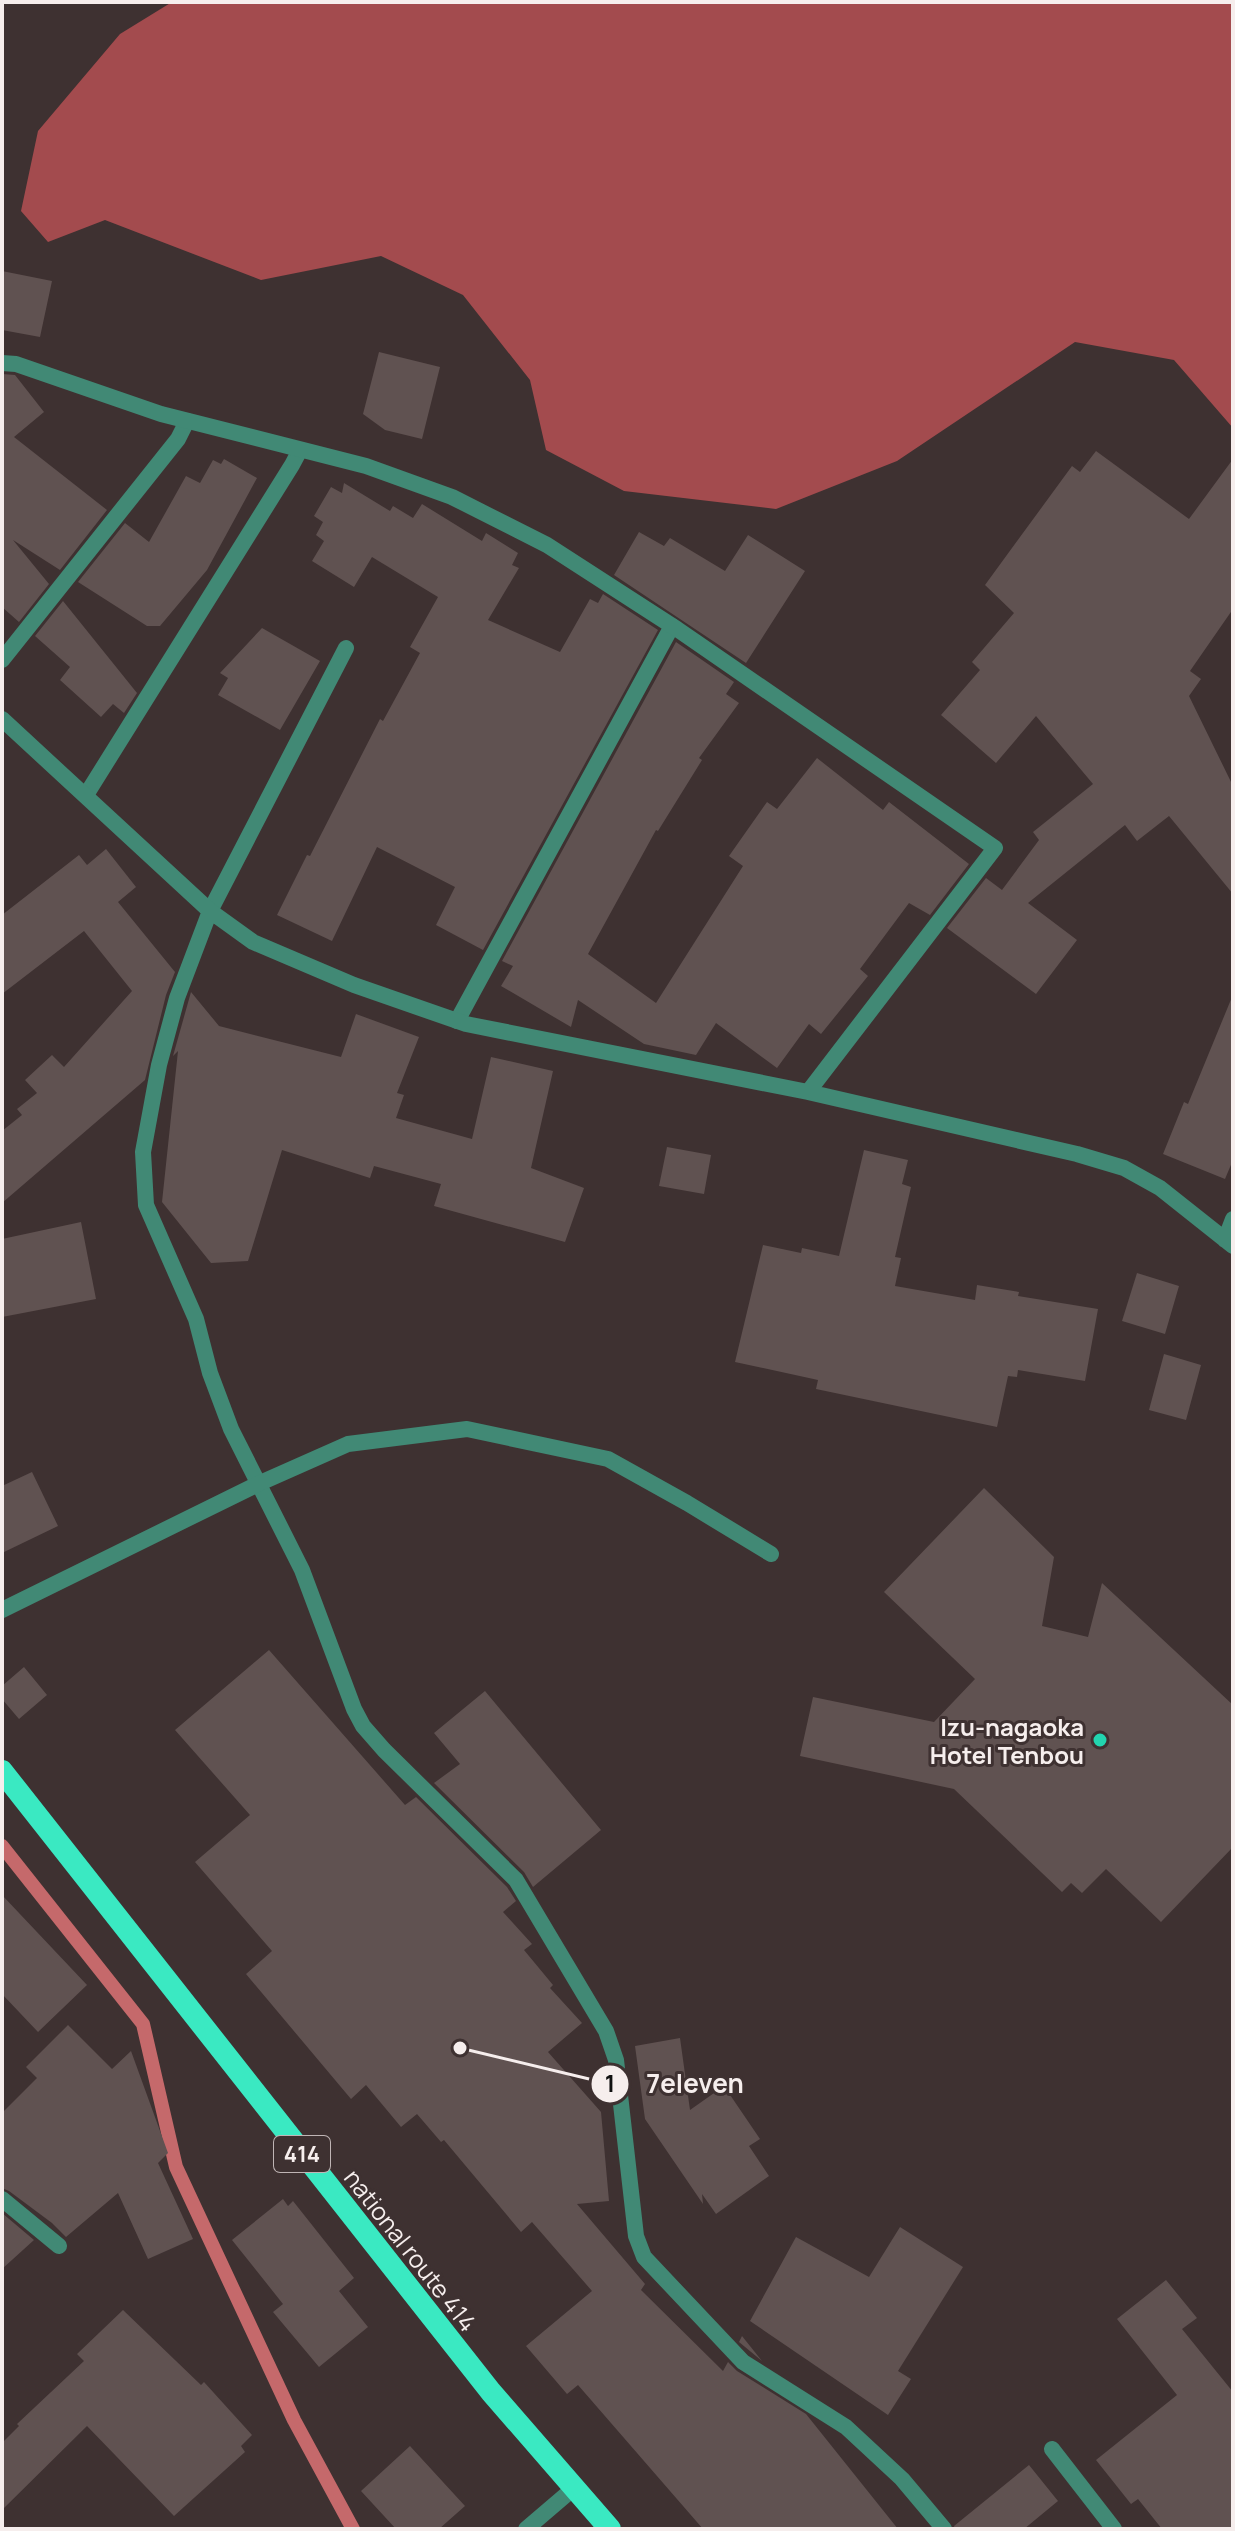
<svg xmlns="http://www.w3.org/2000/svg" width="1235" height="2531" font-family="Manrope,sans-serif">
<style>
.forest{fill:#a34b4e}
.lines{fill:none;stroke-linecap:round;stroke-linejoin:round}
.stream{stroke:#c5696b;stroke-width:14}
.building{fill:#605251}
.service{stroke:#418975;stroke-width:16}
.minor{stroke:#418975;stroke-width:16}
.tertiary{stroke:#418975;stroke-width:16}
.trunk{stroke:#3ae9c2;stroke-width:22}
.poi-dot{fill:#22d5af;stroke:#3e3131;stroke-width:3}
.labels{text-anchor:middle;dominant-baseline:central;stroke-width:6;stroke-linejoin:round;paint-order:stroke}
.shield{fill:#3e3131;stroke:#bfb5b5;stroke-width:2}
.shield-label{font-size:22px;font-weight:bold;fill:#f6eeed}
.poi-label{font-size:24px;font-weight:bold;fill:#f6eeed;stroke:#3e3131;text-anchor:end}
.street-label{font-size:24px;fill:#f6eeed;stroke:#3e3131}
.leader{fill:none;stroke:#f6eeed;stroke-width:3}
.callout-dot{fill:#f6eeed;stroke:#3e3131;stroke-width:3}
.mark-label{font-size:24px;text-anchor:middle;font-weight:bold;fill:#111}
.callout-label{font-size:26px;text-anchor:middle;font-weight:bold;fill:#f6eeed;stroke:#3e3131;stroke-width:6;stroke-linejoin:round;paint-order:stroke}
</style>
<rect width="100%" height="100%" fill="#3e3131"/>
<path class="forest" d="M 172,2 L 1233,2 L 1233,428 L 1174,360 L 1075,342 L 897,461 L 776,509 L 624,491 L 546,450 L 530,380 L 463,295 L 381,256 L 261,280 L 105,220 L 48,242 L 21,211 L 38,131 L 120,34 Z"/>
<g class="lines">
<path class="stream" d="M 2,1846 L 143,2024 L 176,2167 L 294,2420 L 353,2529"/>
</g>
<path class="building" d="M 2,271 L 52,281 L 40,337 L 2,330 Z
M 379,352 L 440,367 L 422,439 L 385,430 L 363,414 Z
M 2,374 L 15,375 L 44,412 L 14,437 L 107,510 L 60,570 L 13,540 L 49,584 L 19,622 L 2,607 Z
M 1096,451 L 1189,519 L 1233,459 L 1233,609 L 1190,671 L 1201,679 L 1189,696 L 1233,786 L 1233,894 L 1169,816 L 1137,841 L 1125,825 L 1028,903 L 1077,940 L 1036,994 L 947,928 L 986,878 L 1002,890 L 1039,840 L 1033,832 L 1093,784 L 1036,716 L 996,763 L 941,715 L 980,670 L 972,662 L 1014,613 L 985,585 L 1072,466 L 1080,472 Z
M 224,459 L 257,478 L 207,570 L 160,626 L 147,626 L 78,582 L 125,523 L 149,542 L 186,476 L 200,483 L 213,460 L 221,464 Z
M 344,483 L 390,511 L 393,506 L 413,518 L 422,504 L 482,541 L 486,533 L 518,553 L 512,565 L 519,568 L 488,620 L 560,652 L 590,599 L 598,603 L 603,594 L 658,630 L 483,950 L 436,925 L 455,887 L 377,847 L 332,941 L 277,915 L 307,855 L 310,856 L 380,719 L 383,721 L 420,653 L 410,647 L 438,597 L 372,557 L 354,587 L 312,561 L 324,541 L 316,535 L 323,522 L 314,516 L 331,487 L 342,493 Z
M 639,532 L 664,546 L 670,538 L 725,571 L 748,535 L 805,571 L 746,663 L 614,575 Z
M 63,601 L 137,693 L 124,713 L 113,704 L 101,717 L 60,680 L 70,667 L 35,636 Z
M 262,628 L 320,661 L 280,730 L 218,695 L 228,678 L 220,673 Z
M 676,642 L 734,682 L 726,694 L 739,703 L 699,758 L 702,760 L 658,831 L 656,830 L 588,954 L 656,1003 L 743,866 L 729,856 L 767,802 L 777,809 L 817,758 L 883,810 L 889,802 L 969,864 L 930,915 L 909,903 L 860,969 L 868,976 L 821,1034 L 809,1024 L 777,1068 L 716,1023 L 696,1055 L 644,1044 L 578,1000 L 571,1027 L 501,986 L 513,966 L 502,961 Z
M 106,849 L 136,887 L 118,902 L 175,972 L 166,995 L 145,1080 L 2,1203 L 2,1131 L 22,1115 L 17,1109 L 37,1093 L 25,1080 L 52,1055 L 64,1067 L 132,991 L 84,931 L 2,994 L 2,915 L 79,855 L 87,865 Z
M 191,992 L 219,1026 L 341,1057 L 356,1014 L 419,1037 L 397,1093 L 404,1095 L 396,1118 L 472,1139 L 491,1057 L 553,1071 L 531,1168 L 584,1188 L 565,1242 L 434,1206 L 441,1184 L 374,1166 L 370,1178 L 282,1150 L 248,1261 L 211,1263 L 162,1202 L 178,1051 L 173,1056 Z
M 1232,997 L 1233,1160 L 1225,1179 L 1163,1154 L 1184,1102 L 1188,1104 Z
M 667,1147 L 711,1155 L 704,1194 L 659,1186 Z
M 864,1150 L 908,1160 L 902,1184 L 911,1187 L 895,1257 L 901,1258 L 895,1286 L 975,1300 L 977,1285 L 1019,1292 L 1018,1296 L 1098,1309 L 1085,1381 L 1018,1370 L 1017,1377 L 1008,1376 L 997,1427 L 816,1389 L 818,1380 L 735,1362 L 763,1245 L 801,1253 L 802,1248 L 839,1256 Z
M 81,1222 L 96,1299 L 2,1317 L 2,1239 Z
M 1137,1273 L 1179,1286 L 1165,1334 L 1122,1321 Z
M 1164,1354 L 1201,1365 L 1186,1420 L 1149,1410 Z
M 32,1472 L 58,1526 L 2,1553 L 2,1486 Z
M 984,1488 L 1054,1557 L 1042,1626 L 1088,1637 L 1102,1583 L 1233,1705 L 1233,1847 L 1161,1922 L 1106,1869 L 1082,1893 L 1071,1883 L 1062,1892 L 954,1789 L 800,1756 L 813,1697 L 934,1722 L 975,1679 L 884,1592 Z
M 269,1650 L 405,1805 L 416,1797 L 507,1887 L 516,1901 L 503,1912 L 532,1944 L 524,1950 L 553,1985 L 550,1988 L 582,2023 L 548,2052 L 601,2112 L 609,2201 L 577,2204 L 645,2284 L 641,2290 L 723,2371 L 728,2362 L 737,2371 L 806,2414 L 898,2529 L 703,2529 L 578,2385 L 567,2394 L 526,2346 L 592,2291 L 532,2222 L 521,2232 L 444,2140 L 441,2142 L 417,2114 L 401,2127 L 366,2085 L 351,2099 L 246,1974 L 272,1951 L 195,1862 L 250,1815 L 175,1730 Z
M 24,1667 L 47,1695 L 19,1719 L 2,1699 L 2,1686 Z
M 485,1691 L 601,1830 L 533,1887 L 524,1872 L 434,1783 L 460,1764 L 434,1733 Z
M 2,1895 L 87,1985 L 38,2032 L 2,1994 Z
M 68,2025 L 112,2069 L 131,2051 L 168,2153 L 158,2163 L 193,2239 L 148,2259 L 118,2193 L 66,2237 L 52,2223 L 9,2191 L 2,2188 L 2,2113 L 37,2078 L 26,2067 Z
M 680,2038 L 690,2110 L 724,2086 L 760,2139 L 749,2146 L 769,2176 L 716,2214 L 702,2194 L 703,2204 L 645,2119 L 635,2046 Z
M 283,2199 L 288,2206 L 293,2201 L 354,2278 L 339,2291 L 368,2327 L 319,2367 L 273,2312 L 283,2304 L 232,2240 Z
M 2,2213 L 34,2240 L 2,2269 Z
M 900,2227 L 963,2267 L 898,2371 L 911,2379 L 888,2415 L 750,2321 L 796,2237 L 869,2277 Z
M 1166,2280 L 1197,2318 L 1182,2329 L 1233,2392 L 1233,2529 L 1162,2529 L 1138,2499 L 1131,2504 L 1096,2460 L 1177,2395 L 1117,2319 Z
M 123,2310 L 201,2385 L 204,2382 L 252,2435 L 241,2446 L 245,2452 L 174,2516 L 87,2426 L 2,2510 L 2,2443 L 19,2426 L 17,2424 L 84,2361 L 77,2354 Z
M 742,2336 L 762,2361 L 739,2342 Z
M 410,2446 L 465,2506 L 439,2529 L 396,2529 L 361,2491 Z
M 1029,2465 L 1058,2501 L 1024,2529 L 955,2529 L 954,2526 Z"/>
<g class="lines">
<path class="service" d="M 2,660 L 178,439 L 187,421
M 86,795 L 292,465 L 300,450
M 210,911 L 346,648
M 457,1021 L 672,626
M 2,2199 L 59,2246
M 1052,2449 L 1114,2529
M 526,2529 L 574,2488"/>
<path class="minor" d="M 2,363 L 16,364 L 161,414 L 366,466 L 452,497 L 547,545 L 677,629 L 995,848 L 808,1092
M 2,719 L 210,911 L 253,942 L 354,985 L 466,1024 L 808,1092 L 1077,1154 L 1124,1168 L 1160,1188 L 1233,1246
M 210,911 L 177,998 L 159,1065 L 143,1152 L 146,1205 L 196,1319 L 210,1373 L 231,1429 L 302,1570 L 354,1709 L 363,1726 L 384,1750 L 516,1880 L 606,2031 L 616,2060 L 636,2236 L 644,2257 L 743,2362 L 846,2427 L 902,2479 L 944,2529
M 1225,1240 L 1233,1219"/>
<path class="tertiary" d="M 2,1610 L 260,1483 L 348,1444 L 467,1429 L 608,1459 L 687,1503 L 771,1554"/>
<path class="trunk" d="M 2,1771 L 491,2392 L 610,2529"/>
</g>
<circle class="poi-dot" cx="1100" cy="1740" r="8"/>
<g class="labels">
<rect class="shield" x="274" y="2136" width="56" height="36" rx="6"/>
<g class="shield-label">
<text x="302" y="2154">414</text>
</g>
<g class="poi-label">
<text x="1084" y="1726">Izu-nagaoka<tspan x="1084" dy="28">Hotel Tenbou</tspan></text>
</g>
<g class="street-label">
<text transform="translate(411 2250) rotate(52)">national route 414</text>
</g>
</g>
<path class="leader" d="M460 2048L610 2084"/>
<g class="callout-dot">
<circle cx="460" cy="2048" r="8"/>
<circle cx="610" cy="2084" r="20"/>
</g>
<g class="mark-label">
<text x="610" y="2092">1</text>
</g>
<g class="callout-label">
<text x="695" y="2093">7eleven</text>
</g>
<rect width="1235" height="2531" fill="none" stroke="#f6eeed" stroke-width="8"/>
</svg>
